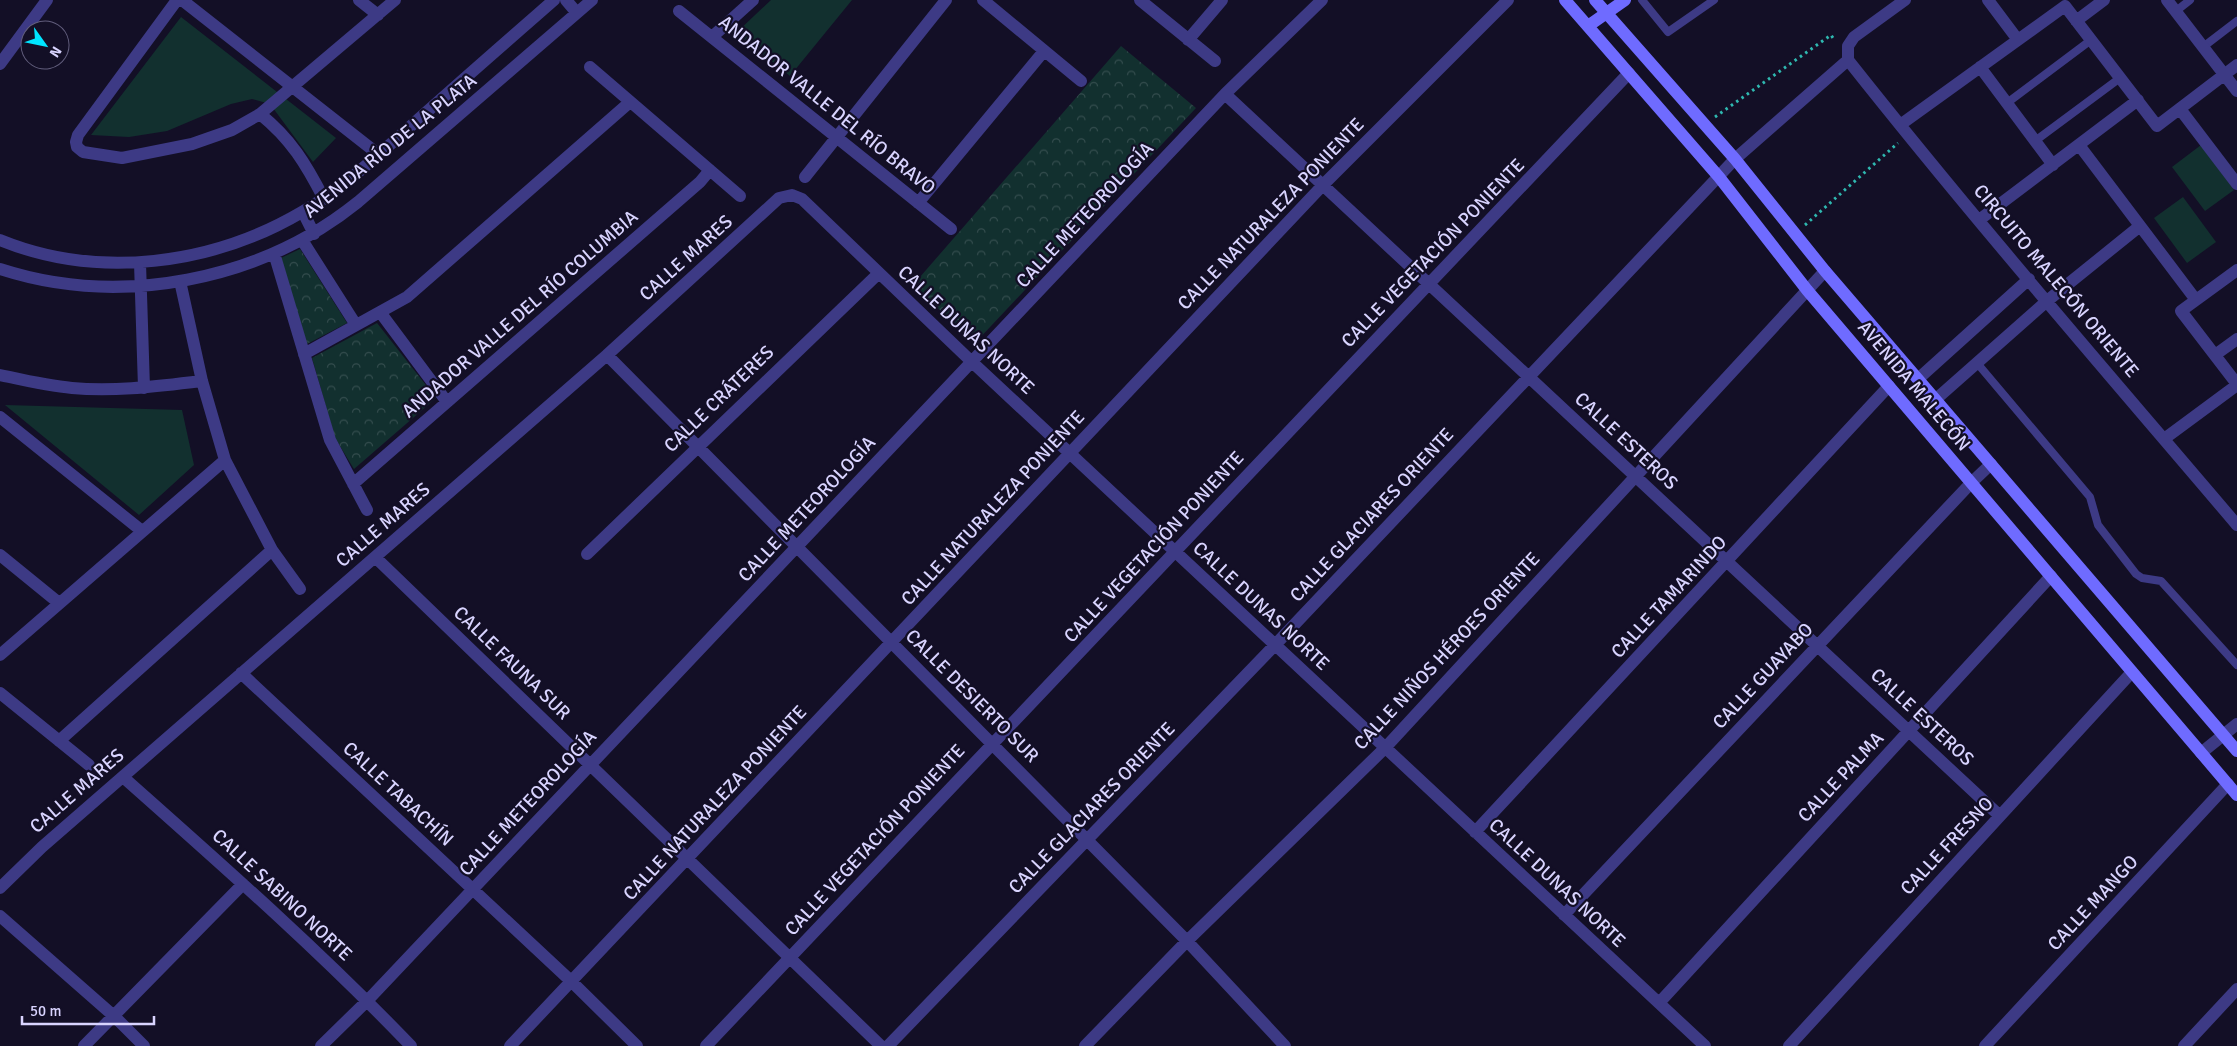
<svg xmlns="http://www.w3.org/2000/svg" width="2237" height="1046" font-family="Signika,sans-serif">
<style>
.grass{fill:#12302f}
.forest{fill:url(#forest-crowns)}
.lines{fill:none;stroke-linecap:round;stroke-linejoin:round}
.path{stroke:#2fb8b0;stroke-width:3;stroke-dasharray:2.5 4;stroke-linecap:butt}
.lane{stroke:#3d3a85;stroke-width:8}
.street{stroke:#3d3a85;stroke-width:12}
.secondary{stroke:#6f6bff;stroke-width:12}
.labels{text-anchor:middle;dominant-baseline:central;stroke-width:4.5;stroke-linejoin:round;paint-order:stroke}
.street-label{font-size:19px;fill:#d9d4ff;stroke:#130f26}
</style>
<defs>
<pattern id="forest-crowns" width="20" height="18" patternUnits="userSpaceOnUse" patternTransform="scale(1.25)"><rect width="20" height="18" fill="#12302f"/><path d="M2 6a3 3 0 1 1 6 0M12 15a3 3 0 1 1 6 0" fill="none" stroke="#344d4e"/></pattern>
</defs>
<rect width="100%" height="100%" fill="#130f26"/>
<path class="grass" d="M 771,0 L 852,0 L 790,76 L 736,33 Z
M 181,17 L 336,138 L 313,162 L 270,104 L 252,99 L 231,104 L 167,131 L 129,137 L 91,135 Z
M 2201,145 L 2234,190 L 2205,211 L 2172,167 Z
M 2183,197 L 2216,242 L 2187,263 L 2154,218 Z
M 5,405 L 182,410 L 194,465 L 139,515 Z"/>
<path class="forest" d="M 1121,46 L 1196,108 L 975,343 L 913,285 Z
M 300,249 L 347,323 L 307,344 L 281,258 Z
M 377,323 L 436,398 L 354,469 L 335,438 L 312,358 Z"/>
<g class="lines">
<path class="path" d="M 1715,117 L 1831,35 L 1835,41
M 1805,225 L 1898,143"/>
<path class="lane" d="M 1642,0 L 1668,32 L 1714,0
M 2176,11 L 2190,0
M 2203,47 L 2237,21
M 2007,103 L 2091,40
M 2035,141 L 2120,78
M 1977,363 L 2090,497 L 2098,525 L 2136,574 L 2142,578 L 2161,581 L 2237,665"/>
<path class="street" d="M 177,0 L 78,135 L 76,142 L 77,147 L 83,152 L 122,158 L 192,144 L 232,130 L 260,114 L 395,0
M 182,0 L 378,154
M 359,0 L 378,15
M 566,0 L 577,13
M 983,0 L 1081,81
M 1140,0 L 1215,61
M 1988,0 L 2018,40
M 2167,0 L 2237,91
M 679,11 L 951,229
M 2076,21 L 2104,0
M 712,37 L 753,0
M 1188,40 L 1222,0
M 1848,60 C 1973,218 2106,371 2237,525
M 1848,60 L 1848,46 L 1854,37 L 1905,0
M 0,64 L 47,0
M 590,67 L 740,196
M 1980,67 L 2053,165
M 1225,94 L 2000,816
M 2180,109 L 2237,184
M 260,114 C 291,139 306,164 324,199
M 1900,125 L 2065,6 L 2157,126 L 2237,65
M 2079,145 L 2196,300
M 805,177 L 946,0
M 918,203 L 1044,51
M 303,212 L 314,234
M 1979,220 L 2138,100
M 0,240 C 98,280 212,265 302,212 C 343,188 377,156 412,125 C 459,83 506,42 554,0
M 302,240 L 356,325
M 274,253 L 330,440 L 367,510
M 140,263 L 144,388
M 0,269 C 120,308 260,281 358,202 L 592,0
M 2237,270 L 2181,311 L 2237,384
M 180,281 L 202,381 L 225,460 L 272,550 L 300,589
M 380,312 L 447,402
M 304,354 L 407,297 L 630,102
M 607,355 L 1187,941 L 1285,1046
M 2215,355 L 2237,339
M 0,375 C 23,380 48,386 72,388 C 115,392 159,386 202,381
M 1918,379 L 2029,279
M 1935,400 L 2047,301 L 2140,226
M 0,417 L 142,531
M 2164,439 L 2237,385
M 353,484 L 700,182 L 710,170
M 587,554 L 879,273
M 0,555 L 59,603
M 375,557 L 881,1046
M 0,655 L 225,460
M 241,673 L 572,982 L 637,1046
M 0,693 L 89,765
M 59,741 L 272,550
M 2201,753 L 2237,724
M 123,777 C 221,864 320,951 411,1046
M 1475,832 L 1889,386
M 0,888 L 42,847 L 607,355 L 779,198 L 792,195 L 802,199 L 972,362 L 1705,1046
M 1564,915 L 1971,483 L 1991,464
M 0,916 L 115,1017 L 144,1046
M 1659,1003 L 2051,576
M 84,1046 L 243,884
M 321,1046 L 368,1000 L 1225,94 L 1322,0
M 510,1046 L 1323,185 L 1508,0
M 706,1046 L 1629,73
M 888,1046 L 1275,645 L 1735,159 L 1848,60
M 1085,1046 L 1187,941 L 1385,748 L 1825,271
M 1789,1046 L 2132,672
M 1985,1046 L 2228,784
M 2184,1046 L 2237,989"/>
<path class="secondary" d="M 1565,0 L 1719,177 L 1807,290 L 2237,795
M 1595,0 L 1735,159 L 1825,271 L 2237,751
M 1588,26 L 1625,0"/>
</g>
<g class="labels">
<g class="street-label">
<text transform="translate(827 105) rotate(39)">ANDADOR VALLE DEL RÍO BRAVO</text>
<text transform="translate(390 146) rotate(-39)">AVENIDA RÍO DE LA PLATA</text>
<text transform="translate(1271 214) rotate(-46)">CALLE NATURALEZA PONIENTE</text>
<text transform="translate(1085 215) rotate(-47)">CALLE METEOROLOGÍA</text>
<text transform="translate(1433 253) rotate(-46)">CALLE VEGETACIÓN PONIENTE</text>
<text transform="translate(686 258) rotate(-42)">CALLE MARES</text>
<text transform="translate(2056 281) rotate(50)">CIRCUITO MALECÓN ORIENTE</text>
<text transform="translate(520 314) rotate(-41)">ANDADOR VALLE DEL RÍO COLUMBIA</text>
<text transform="translate(966 330) rotate(43)">CALLE DUNAS NORTE</text>
<text transform="translate(1914 386) rotate(50)">AVENIDA MALECÓN</text>
<text transform="translate(719 399) rotate(-44)">CALLE CRÁTERES</text>
<text transform="translate(1626 441) rotate(43)">CALLE ESTEROS</text>
<text transform="translate(993 508) rotate(-47)">CALLE NATURALEZA PONIENTE</text>
<text transform="translate(807 509) rotate(-47)">CALLE METEOROLOGÍA</text>
<text transform="translate(1372 515) rotate(-47)">CALLE GLACIARES ORIENTE</text>
<text transform="translate(383 525) rotate(-41)">CALLE MARES</text>
<text transform="translate(1154 547) rotate(-47)">CALLE VEGETACIÓN PONIENTE</text>
<text transform="translate(1669 597) rotate(-47)">CALLE TAMARINDO</text>
<text transform="translate(1261 606) rotate(43)">CALLE DUNAS NORTE</text>
<text transform="translate(1447 651) rotate(-47)">CALLE NIÑOS HÉROES ORIENTE</text>
<text transform="translate(512 663) rotate(44)">CALLE FAUNA SUR</text>
<text transform="translate(1763 676) rotate(-47)">CALLE GUAYABO</text>
<text transform="translate(972 696) rotate(45)">CALLE DESIERTO SUR</text>
<text transform="translate(1922 717) rotate(43)">CALLE ESTEROS</text>
<text transform="translate(1841 777) rotate(-47)">CALLE PALMA</text>
<text transform="translate(77 791) rotate(-41)">CALLE MARES</text>
<text transform="translate(398 794) rotate(43)">CALLE TABACHÍN</text>
<text transform="translate(528 803) rotate(-47)">CALLE METEOROLOGÍA</text>
<text transform="translate(715 803) rotate(-47)">CALLE NATURALEZA PONIENTE</text>
<text transform="translate(1092 808) rotate(-46)">CALLE GLACIARES ORIENTE</text>
<text transform="translate(875 840) rotate(-47)">CALLE VEGETACIÓN PONIENTE</text>
<text transform="translate(1947 846) rotate(-47)">CALLE FRESNO</text>
<text transform="translate(1557 883) rotate(43)">CALLE DUNAS NORTE</text>
<text transform="translate(282 895) rotate(43)">CALLE SABINO NORTE</text>
<text transform="translate(2093 903) rotate(-47)">CALLE MANGO</text>
</g>
</g>
<g transform="translate(45 45) rotate(123)"><circle r="24" fill="#130f26" stroke="#625e7d"/>
<path d="M0-4L9 19L0 12L-9 19Z" fill="#00e5ff"/>
<text y="-8" font-size="14" font-weight="bold" text-anchor="middle" fill="#d9d4ff">N</text>
</g>
<path d="M22 1016v8h132v-8" fill="none" stroke="#d9d4ff" stroke-width="2.5"/>
<text x="30" y="1016" font-size="15" fill="#d9d4ff" stroke="#130f26" stroke-width="4" paint-order="stroke">50 m</text>
</svg>
